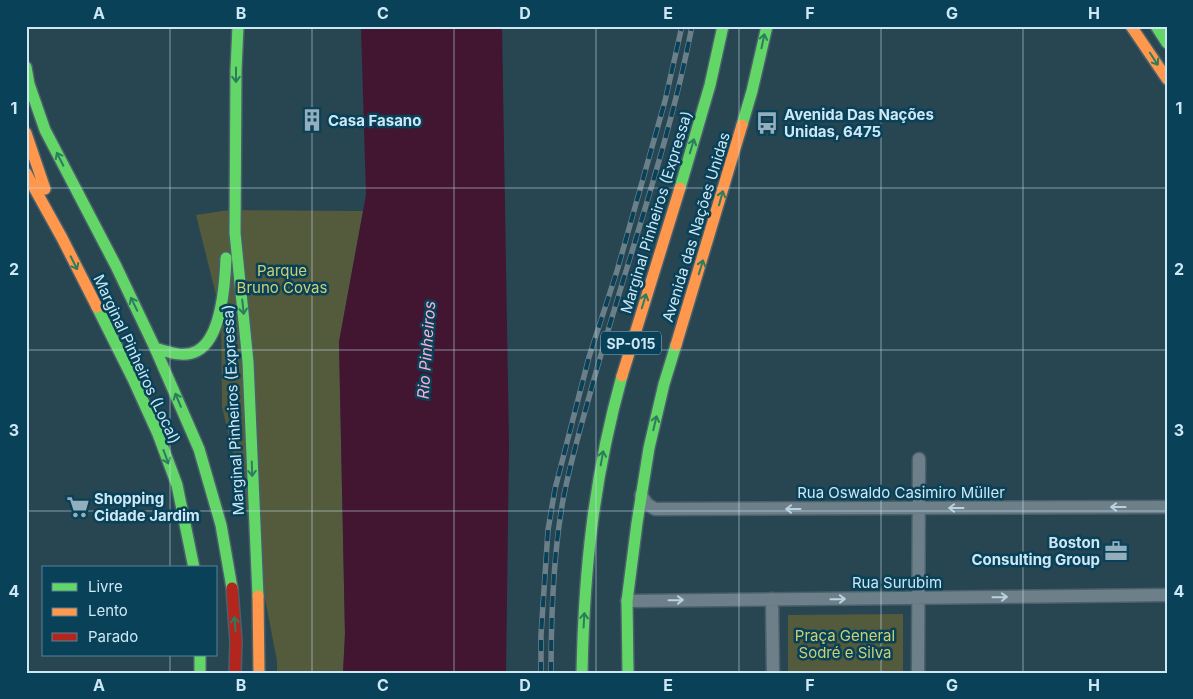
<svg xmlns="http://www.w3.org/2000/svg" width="1193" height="699" font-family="Inter,sans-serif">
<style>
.green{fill:#545a3c}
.water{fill:#421530}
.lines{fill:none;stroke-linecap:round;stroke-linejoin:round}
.street-casing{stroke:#4a606b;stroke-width:15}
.fast-casing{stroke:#4a606b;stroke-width:14}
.slow-casing{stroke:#4a606b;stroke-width:14}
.jam-casing{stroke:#4a606b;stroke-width:14}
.street{stroke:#6d808a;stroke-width:12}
.fast{stroke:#63d668;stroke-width:11}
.slow{stroke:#ff974d;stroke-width:11}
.jam{stroke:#b3261e;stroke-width:11}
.rail-casing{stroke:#6b7f88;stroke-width:5.5}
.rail{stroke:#084158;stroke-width:4;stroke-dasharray:11;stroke-linecap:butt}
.oneway{stroke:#2c7d5e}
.oneway2{stroke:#bad2e0}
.grid{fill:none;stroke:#cde7f5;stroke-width:1;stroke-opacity:0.55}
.labels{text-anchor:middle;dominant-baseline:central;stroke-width:5;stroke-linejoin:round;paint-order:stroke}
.shield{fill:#084158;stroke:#92b5c6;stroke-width:1}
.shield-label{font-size:14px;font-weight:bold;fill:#cde7f5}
.poi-label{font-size:15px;font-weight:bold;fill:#cde7f5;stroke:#084158;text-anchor:start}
.street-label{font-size:15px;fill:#cde7f5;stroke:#084158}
.park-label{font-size:15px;fill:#ccd073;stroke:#084158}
.water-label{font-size:16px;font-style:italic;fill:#f8afcf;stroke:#084158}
.neatline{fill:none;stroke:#cde7f5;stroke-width:2}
.grid-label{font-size:16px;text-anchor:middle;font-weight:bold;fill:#cde7f5}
</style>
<rect width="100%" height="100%" fill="#284552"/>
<path class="green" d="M 229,210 L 363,211 L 339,342 L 345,634 L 343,673 L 277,673 L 277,661 L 255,547 L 222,407 L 221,315 L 196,215 Z
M 903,614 L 903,673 L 788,673 L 788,615 Z"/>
<path class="water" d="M 361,26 L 502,26 L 509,446 L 506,673 L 343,673 L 345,634 L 339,342 L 366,195 Z"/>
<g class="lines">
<defs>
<path id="street" d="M 641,495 L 647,504 L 655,509 L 1167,507
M 772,599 L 773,673
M 627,601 L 1167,595
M 918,673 L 919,459"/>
<path id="fast" d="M 238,26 L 236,70 L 235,233 L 248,362 L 258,596
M 1156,26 L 1167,43
M 26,67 L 29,84 L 45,130 L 116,266 L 155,348 L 199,449 L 221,525 L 232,588
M 742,125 L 752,91 L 767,26
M 680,188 L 710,85 L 723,26
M 97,307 L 133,379 L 158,434 L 177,485 L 194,568
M 155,348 C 168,352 184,358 197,351 C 222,338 225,283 226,258
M 200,655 L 200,673
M 582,673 C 584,569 594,477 622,376
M 628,673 L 627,601 L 637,523 L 649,448 L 664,384 L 676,345"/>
<path id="slow" d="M 1131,26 L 1167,79
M 26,133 L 45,189
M 26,173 L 62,238 L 97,307
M 676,345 L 742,125
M 622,376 L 680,188
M 258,596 L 259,673"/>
<path id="jam" d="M 232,588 L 236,642 L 235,673"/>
</defs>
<use href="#street" class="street-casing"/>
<use href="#fast" class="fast-casing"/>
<use href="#slow" class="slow-casing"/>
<use href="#jam" class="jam-casing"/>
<use href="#street" class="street"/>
<use href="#fast" class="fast"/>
<use href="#slow" class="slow"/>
<use href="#jam" class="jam"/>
<defs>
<path id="rail" d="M 541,673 L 541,635 L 548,530 L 555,489 L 589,357 L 617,271 L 665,101 L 682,26
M 551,673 C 551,615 553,556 563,500 C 570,463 581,426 591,390 C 624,269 668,150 692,26"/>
</defs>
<use href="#rail" class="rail-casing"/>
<use href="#rail" class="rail"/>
</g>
<defs><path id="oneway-shaft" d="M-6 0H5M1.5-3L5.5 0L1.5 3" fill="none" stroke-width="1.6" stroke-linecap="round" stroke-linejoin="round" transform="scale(1.25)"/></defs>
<g class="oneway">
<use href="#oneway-shaft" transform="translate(763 41) rotate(-78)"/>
<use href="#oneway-shaft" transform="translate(1154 59) rotate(57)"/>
<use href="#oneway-shaft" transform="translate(236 75) rotate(90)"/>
<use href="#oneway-shaft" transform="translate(692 146) rotate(-73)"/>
<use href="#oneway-shaft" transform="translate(60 159) rotate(-117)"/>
<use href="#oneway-shaft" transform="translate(721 198) rotate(-74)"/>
<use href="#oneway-shaft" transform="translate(74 263) rotate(63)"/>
<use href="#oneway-shaft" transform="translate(701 267) rotate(-73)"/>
<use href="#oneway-shaft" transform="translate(644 301) rotate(-73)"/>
<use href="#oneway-shaft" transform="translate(134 304) rotate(-116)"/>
<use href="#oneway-shaft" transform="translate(243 307) rotate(84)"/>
<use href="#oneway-shaft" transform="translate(178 400) rotate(-113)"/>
<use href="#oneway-shaft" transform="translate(655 423) rotate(-77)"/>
<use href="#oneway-shaft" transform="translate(166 457) rotate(70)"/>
<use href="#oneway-shaft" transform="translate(602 458) rotate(-80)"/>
<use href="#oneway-shaft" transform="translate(252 469) rotate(88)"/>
<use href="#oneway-shaft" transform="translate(584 620) rotate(-87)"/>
<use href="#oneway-shaft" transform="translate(235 624) rotate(-94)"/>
</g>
<g class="oneway2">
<use href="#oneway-shaft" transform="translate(1118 507) rotate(180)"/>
<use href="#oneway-shaft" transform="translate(956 508) rotate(180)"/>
<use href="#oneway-shaft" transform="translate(793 509) rotate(180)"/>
<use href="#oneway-shaft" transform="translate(1000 597) rotate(-1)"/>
<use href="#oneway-shaft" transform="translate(838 599) rotate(-1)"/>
<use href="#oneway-shaft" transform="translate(676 600) rotate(-1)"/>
</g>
<path class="grid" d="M 170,26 L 170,568M 312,26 L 312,673M 454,26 L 454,673M 596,26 L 596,673M 739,26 L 739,673M 881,26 L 881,673M 1023,26 L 1023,673M 26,188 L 1167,188M 26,350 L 1167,350M 26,511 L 1167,511M 170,655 L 170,673"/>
<defs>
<symbol id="building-bare" viewBox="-9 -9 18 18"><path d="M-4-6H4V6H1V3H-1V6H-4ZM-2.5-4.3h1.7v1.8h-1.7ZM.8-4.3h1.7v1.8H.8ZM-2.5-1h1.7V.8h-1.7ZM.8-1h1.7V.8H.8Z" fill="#93aebc" stroke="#084158" stroke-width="2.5" paint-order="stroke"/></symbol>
<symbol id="bus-bare" viewBox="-9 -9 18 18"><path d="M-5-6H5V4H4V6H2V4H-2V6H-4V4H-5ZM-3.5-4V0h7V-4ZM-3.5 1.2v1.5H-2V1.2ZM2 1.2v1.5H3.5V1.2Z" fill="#93aebc" stroke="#084158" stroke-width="2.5" paint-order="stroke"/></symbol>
<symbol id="supermarket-bare" viewBox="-9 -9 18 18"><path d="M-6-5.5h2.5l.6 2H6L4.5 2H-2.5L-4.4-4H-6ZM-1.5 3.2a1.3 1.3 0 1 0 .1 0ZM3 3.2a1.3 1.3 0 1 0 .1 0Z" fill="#93aebc" stroke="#084158" stroke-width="2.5" paint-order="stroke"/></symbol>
<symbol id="office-bare" viewBox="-9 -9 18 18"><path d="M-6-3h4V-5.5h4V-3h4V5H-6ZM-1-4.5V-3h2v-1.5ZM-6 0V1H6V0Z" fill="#93aebc" stroke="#084158" stroke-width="2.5" paint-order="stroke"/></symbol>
</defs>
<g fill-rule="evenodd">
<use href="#building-bare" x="296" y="104" width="32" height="32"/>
<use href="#bus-bare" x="751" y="107" width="32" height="32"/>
<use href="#supermarket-bare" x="62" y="491" width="32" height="32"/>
<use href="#office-bare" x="1100" y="535" width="32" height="32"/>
</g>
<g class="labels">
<rect class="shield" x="601" y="331.5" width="60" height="23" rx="4"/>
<g class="shield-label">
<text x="631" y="343">SP-015</text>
</g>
<g class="poi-label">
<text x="784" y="114">Avenida Das Nações<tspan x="784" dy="17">Unidas, 6475</tspan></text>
<text x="328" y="120">Casa Fasano</text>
<text x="94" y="498">Shopping<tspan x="94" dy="17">Cidade Jardim</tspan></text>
<text x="1100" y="542" text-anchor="end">Boston<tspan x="1100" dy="17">Consulting Group</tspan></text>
</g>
<g class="street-label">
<text transform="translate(656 212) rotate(-73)">Marginal Pinheiros (Expressa)</text>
<text transform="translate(696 227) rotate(-73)">Avenida das Nações Unidas</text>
<text transform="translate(137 359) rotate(65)">Marginal Pinheiros (Local)</text>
<text transform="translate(233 410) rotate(-93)">Marginal Pinheiros (Expressa)</text>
<text x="901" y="492">Rua Oswaldo Casimiro Müller</text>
<text x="897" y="582">Rua Surubim</text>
</g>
<g class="park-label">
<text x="282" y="270">Parque<tspan x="282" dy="17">Bruno Covas</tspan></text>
<text x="845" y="635">Praça General<tspan x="845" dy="17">Sodré e Silva</tspan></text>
</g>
<g class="water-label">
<text transform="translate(426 350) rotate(-86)">Rio Pinheiros</text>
</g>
</g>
<rect width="1193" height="699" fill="none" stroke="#084158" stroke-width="55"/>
<rect x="42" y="566" width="175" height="90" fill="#084158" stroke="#578397"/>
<rect x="52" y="583" width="25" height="8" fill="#63d668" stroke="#578397"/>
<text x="88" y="592" font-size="15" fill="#cde7f5">Livre</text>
<rect x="52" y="608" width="25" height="8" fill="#ff974d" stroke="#578397"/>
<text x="88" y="616" font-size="15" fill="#cde7f5">Lento</text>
<rect x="52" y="633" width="25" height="8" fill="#b3261e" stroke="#578397"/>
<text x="88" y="642" font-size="15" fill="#cde7f5">Parado</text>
<rect x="28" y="28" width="1138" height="644" class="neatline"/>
<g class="grid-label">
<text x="99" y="19">A</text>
<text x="241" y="19">B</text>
<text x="383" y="19">C</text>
<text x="525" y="19">D</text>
<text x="668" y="19">E</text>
<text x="810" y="19">F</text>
<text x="952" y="19">G</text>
<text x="1094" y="19">H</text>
<text x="14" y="114">1</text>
<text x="1179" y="114">1</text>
<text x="14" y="275">2</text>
<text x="1179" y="275">2</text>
<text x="14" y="436">3</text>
<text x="1179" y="436">3</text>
<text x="14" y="597">4</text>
<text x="1179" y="597">4</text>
<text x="99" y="691">A</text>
<text x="241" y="691">B</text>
<text x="383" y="691">C</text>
<text x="525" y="691">D</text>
<text x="668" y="691">E</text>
<text x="810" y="691">F</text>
<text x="952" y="691">G</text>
<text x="1094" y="691">H</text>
</g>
</svg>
